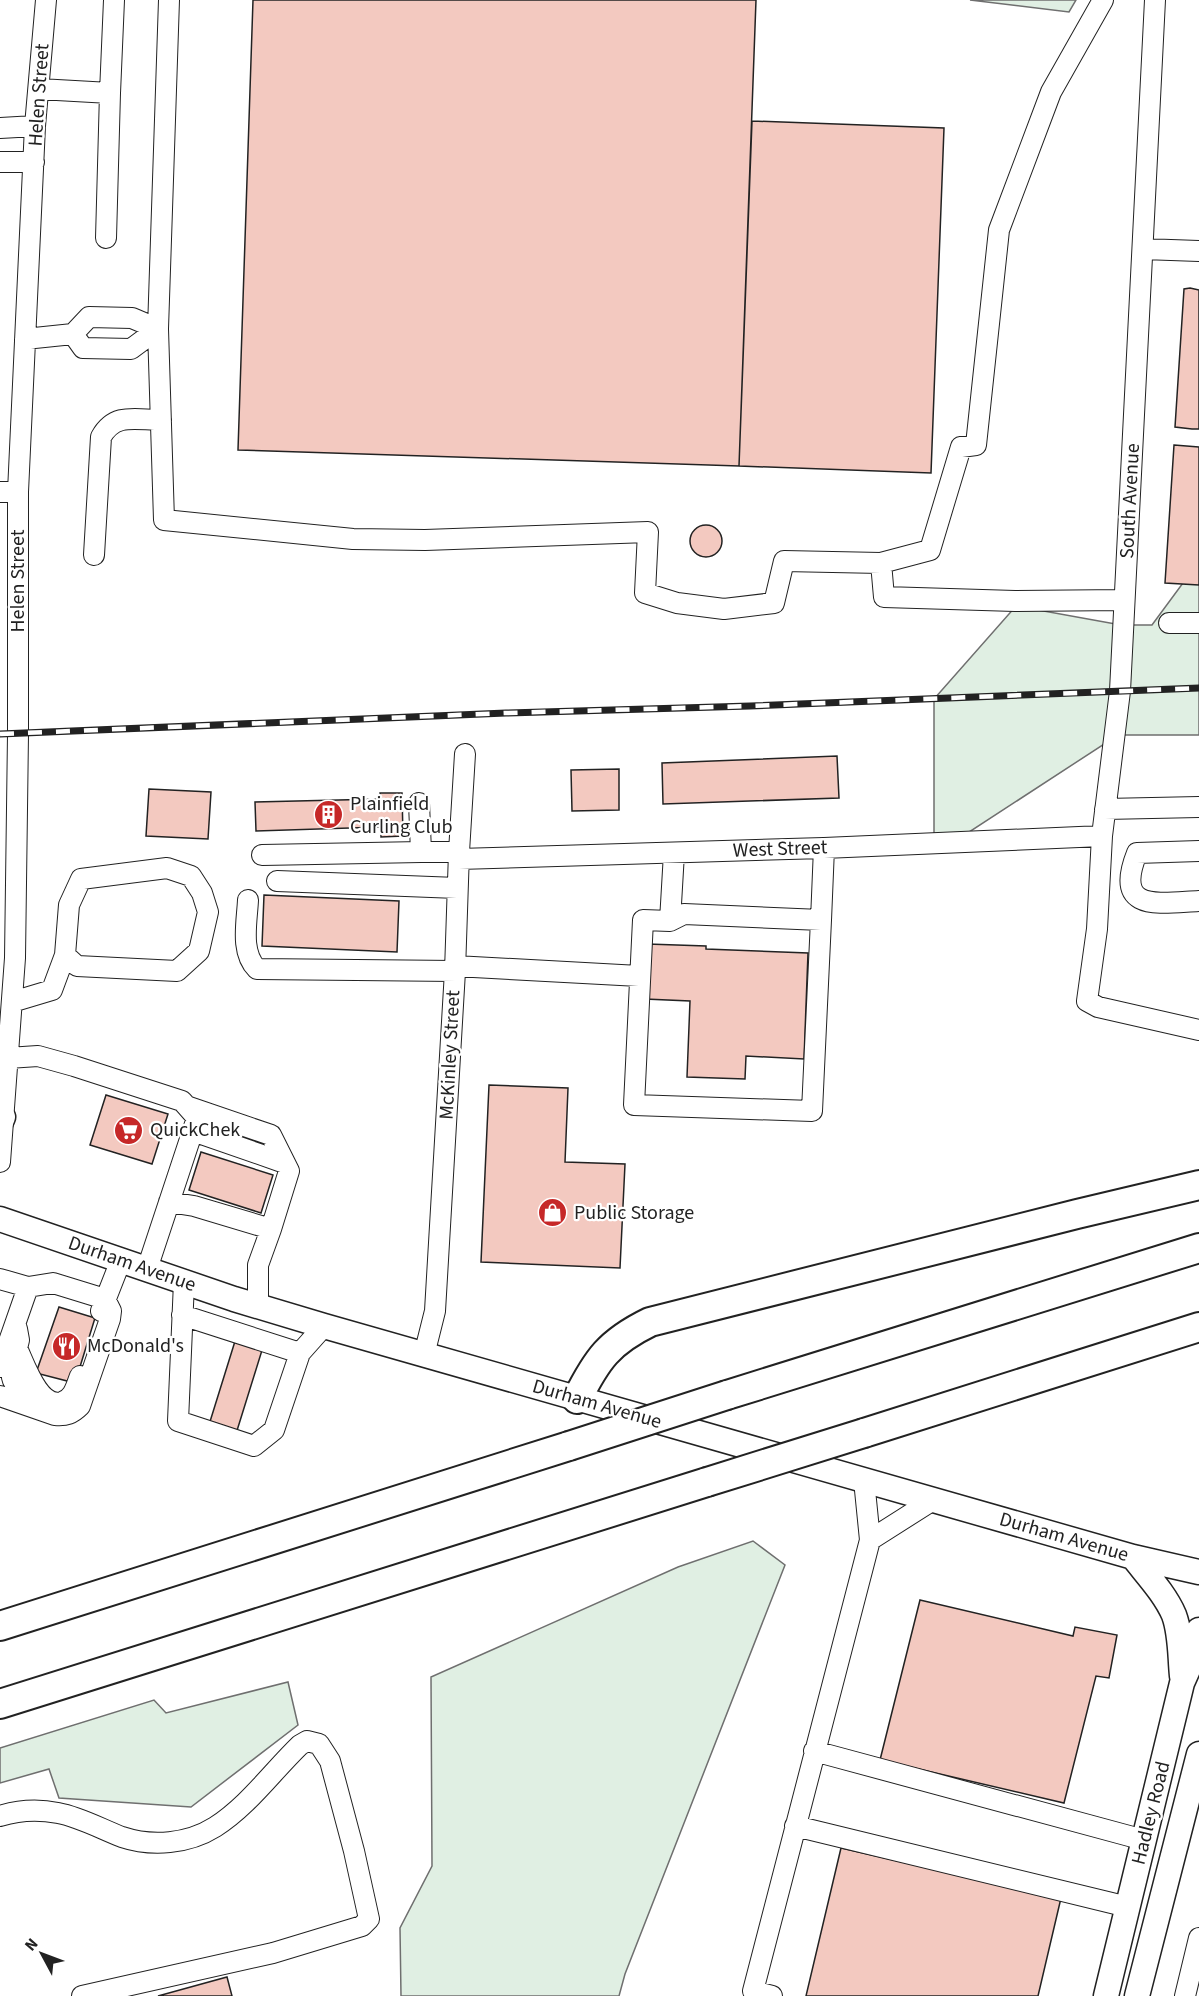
<svg xmlns="http://www.w3.org/2000/svg" width="1199" height="1996" font-family="'Source Sans 3',sans-serif">
<style>
.green{fill:#e0efe3;stroke:#6f6f6f;stroke-width:1.5}
.building{fill:#f3c9c0;stroke:#222;stroke-width:1.5}
.lines{fill:none;stroke-linecap:round;stroke-linejoin:round}
.minor-casing{stroke:#222;stroke-width:22}
.major-casing{stroke:#222;stroke-width:27}
.highway-casing{stroke:#222;stroke-width:32}
.minor{stroke:#fff;stroke-width:20}
.major{stroke:#fff;stroke-width:24}
.highway{stroke:#fff;stroke-width:28}
.rail-casing{stroke:#222;stroke-width:7}
.rail{stroke:#fff;stroke-width:4.5;stroke-dasharray:14;stroke-linecap:butt}
.highway-bridge-casing{stroke:#222;stroke-width:32;stroke-linecap:butt}
.highway-bridge{stroke:#fff;stroke-width:28}
.labels{text-anchor:middle;dominant-baseline:central;stroke-width:4.5;stroke-linejoin:round;paint-order:stroke}
.street-label{font-size:20px;fill:#222;stroke:#fff}
.poi-label{font-size:20px;fill:#222;stroke:#fff;text-anchor:start}
</style>
<rect width="100%" height="100%" fill="#fff"/>
<path class="green" d="M 970,0 L 1076,0 L 1069,12 Z
M 1194,568 L 1199,568 L 1199,735 L 1118,735 L 960,838 L 934,839 L 934,699 L 1016,606 L 1121,625 L 1152,625 Z
M 753,1541 L 785,1565 L 625,1974 L 619,1996 L 401,1996 L 400,1928 L 432,1866 L 431,1677 L 678,1567 Z
M 288,1682 L 298,1725 L 191,1807 L 59,1798 L 49,1769 L 0,1783 L 0,1748 L 154,1700 L 166,1713 Z"/>
<path class="building" d="M 253,0 L 756,0 L 739,466 L 238,450 Z
M 752,121 L 944,128 L 931,473 L 739,466 Z
M 1190,288 L 1199,290 L 1199,429 L 1192,429 L 1175,427 L 1184,289 Z
M 1174,445 L 1199,447 L 1199,585 L 1165,583 Z
M690 541a16 16 0 1 1 32 0a16 16 0 1 1-32 0Z
M 837,756 L 839,798 L 663,804 L 662,763 Z
M 619,769 L 619,810 L 572,811 L 571,770 Z
M 149,789 L 211,792 L 208,839 L 146,836 Z
M 380,793 L 402,793 L 403,836 L 381,837 L 381,827 L 256,831 L 255,802 L 380,799 Z
M 264,895 L 399,901 L 397,952 L 262,946 Z
M 647,944 L 706,946 L 706,949 L 808,953 L 804,1059 L 746,1056 L 745,1079 L 687,1077 L 690,1001 L 645,999 Z
M 489,1085 L 568,1088 L 565,1162 L 625,1164 L 620,1268 L 481,1262 Z
M 106,1095 L 168,1114 L 152,1164 L 90,1145 Z
M 201,1152 L 273,1175 L 261,1213 L 189,1190 Z
M 59,1307 L 95,1318 L 75,1383 L 36,1373 Z
M 236,1338 L 263,1347 L 235,1437 L 208,1428 Z
M 920,1600 L 1073,1636 L 1075,1627 L 1117,1635 L 1109,1678 L 1096,1676 L 1064,1803 L 880,1760 Z
M 841,1848 L 1061,1898 L 1038,1996 L 806,1996 Z
M 227,1977 L 232,1996 L 158,1996 Z"/>
<g class="lines">
<defs>
<path id="minor" d="M 169,0 L 158,329 L 164,520 L 353,539 L 425,540 L 648,532 L 645,593 L 677,603 L 724,609 L 774,603 L 784,561 L 881,563 L 884,597 L 1015,601 L 1124,600
M 1155,0 L 1120,691 L 1102,836 L 1097,929 L 1087,1001 L 1098,1007 L 1199,1030
M 39,89 L 110,93 L 114,0
M 0,128 L 35,126
M 0,162 L 34,162
M 106,238 L 110,93
M 1143,249 L 1199,251
M 73,334 L 83,348 L 131,349 L 158,329
M 25,339 L 73,334 L 89,317 L 132,318 L 158,329
M 0,492 L 18,492
M 94,555 L 101,437 C 115,412 136,420 161,420
M 881,563 L 930,550 L 961,447 L 976,445 L 999,230 L 1051,92 L 1103,0
M 1169,623 L 1199,623
M 419,803 L 421,852 L 459,852
M 1105,809 L 1199,807
M 1199,851 L 1137,853 C 1113,913 1159,903 1199,901
M 262,855 L 421,852
M 459,859 L 824,848 L 1102,836
M 277,881 L 457,888
M 248,900 C 247,922 240,952 257,969 L 455,971
M 684,914 L 821,920 L 812,1111 L 634,1105 L 643,920 L 670,921 Z
M 821,920 L 824,848
M 670,921 L 674,853
M 455,966 L 639,976
M 12,1002 L 52,990 L 65,955 L 69,905 L 81,879 L 167,868 L 191,876 L 202,893 L 208,912 L 199,951 L 177,971 L 77,966 L 65,955
M 8,1058 L 38,1056 L 74,1066 L 182,1101 L 197,1118 L 147,1269
M 193,1131 L 285,1163
M 0,1162 L 15,958 L 18,734 L 18,492 L 35,126 L 46,0
M 169,1202 L 194,1206 L 271,1229 L 289,1171 L 271,1135 L 189,1107
M 0,1279 L 28,1287
M 184,1282 L 178,1421 L 254,1446 L 274,1430 L 300,1353 L 324,1326
M 258,1306 L 258,1265 L 271,1229
M 101,1311 L 121,1260
M 182,1315 L 300,1353
M 17,1329 L 19,1340 L 17,1348 C 25,1365 39,1409 62,1402 C 74,1398 76,1386 80,1376
M 17,1348 C 7,1384 9,1383 40,1398
M 424,1355 L 435,1311 L 455,971 L 459,852 L 465,754
M 0,1367 L 28,1287 L 53,1283 L 105,1299 L 111,1311 L 110,1319 L 80,1406 C 72,1414 66,1416 55,1415 L 0,1396
M 870,1540 L 933,1500
M 814,1751 L 1144,1840
M 0,1816 C 19,1810 38,1809 58,1813 C 80,1817 101,1829 122,1837 C 152,1847 188,1844 215,1827 C 248,1806 272,1772 300,1745 L 307,1741 L 319,1744 L 330,1761 L 354,1851 L 369,1919 L 362,1926 L 273,1953 L 82,1996
M 795,1826 L 1128,1907
M 772,1996 L 753,1991 L 870,1540 L 864,1480
M 1185,1996 L 1199,1938"/>
<path id="major" d="M 0,1124 L 3,1117
M 0,1219 L 234,1299 L 324,1326 L 958,1507 L 1133,1557 L 1199,1572
M 1133,1557 C 1147,1575 1165,1594 1174,1615 C 1181,1634 1180,1656 1182,1676
M 1106,1996 L 1182,1683 L 1194,1656 L 1199,1630
M 1137,1996 L 1199,1754"/>
<path id="highway" d="M 727,1395 L 1199,1248
M 577,1399 C 597,1359 609,1342 650,1322 L 1077,1214 L 1199,1185
M 864,1433 L 1199,1327
M 0,1626 L 569,1446
M 0,1704 L 707,1482"/>
</defs>
<use href="#minor" class="minor-casing"/>
<use href="#major" class="major-casing"/>
<use href="#highway" class="highway-casing"/>
<use href="#minor" class="minor"/>
<use href="#major" class="major"/>
<use href="#highway" class="highway"/>
<defs>
<path id="rail" d="M 0,734 L 506,713 L 750,706 L 1199,688"/>
</defs>
<use href="#rail" class="rail-casing"/>
<use href="#rail" class="rail"/>
<defs>
<path id="highway-bridge" d="M 569,1446 L 727,1395
M 707,1482 L 864,1433"/>
</defs>
<use href="#highway-bridge" class="highway-bridge-casing"/>
<use href="#highway-bridge" class="highway-bridge"/>
</g>
<defs>
<symbol id="building-disc" viewBox="-11 -11 22 22"><circle r="9.5" fill="#c62828" stroke="#fff"/><path d="M-4-6H4V6H1V3H-1V6H-4ZM-2.5-4.3h1.7v1.8h-1.7ZM.8-4.3h1.7v1.8H.8ZM-2.5-1h1.7V.8h-1.7ZM.8-1h1.7V.8H.8Z" fill="#fff"/></symbol>
<symbol id="supermarket-disc" viewBox="-11 -11 22 22"><circle r="9.5" fill="#c62828" stroke="#fff"/><path d="M-6-5.5h2.5l.6 2H6L4.5 2H-2.5L-4.4-4H-6ZM-1.5 3.2a1.3 1.3 0 1 0 .1 0ZM3 3.2a1.3 1.3 0 1 0 .1 0Z" fill="#fff"/></symbol>
<symbol id="shop-disc" viewBox="-11 -11 22 22"><circle r="9.5" fill="#c62828" stroke="#fff"/><path d="M-5-2.5h2.3a2.7 3.5 0 0 1 5.4 0H5L5.5 6h-11ZM-1.5-2.5h3a1.5 2.3 0 0 0-3 0Z" fill="#fff"/></symbol>
<symbol id="restaurant-disc" viewBox="-11 -11 22 22"><circle r="9.5" fill="#c62828" stroke="#fff"/><path d="M-5-6h1v4h1v-4h1v4h1v-4h1v5L-1.5 .5V6h-2V.5L-5-1ZM5-6V6H3V1.5H1.5Q1.5-4 5-6Z" fill="#fff"/></symbol>
</defs>
<g fill-rule="evenodd">
<use href="#building-disc" x="312" y="798" width="33" height="33"/>
<use href="#supermarket-disc" x="112" y="1114" width="33" height="33"/>
<use href="#shop-disc" x="536" y="1196" width="33" height="33"/>
<use href="#restaurant-disc" x="50" y="1330" width="33" height="33"/>
</g>
<g class="labels">
<g class="street-label">
<text transform="translate(39 95) rotate(-86)">Helen Street</text>
<text transform="translate(1130 501) rotate(-87)">South Avenue</text>
<text transform="translate(18 581) rotate(-90)">Helen Street</text>
<text transform="translate(780 849) rotate(-2)">West Street</text>
<text transform="translate(450 1055) rotate(-87)">McKinley Street</text>
<text transform="translate(132 1264) rotate(19)">Durham Avenue</text>
<text transform="translate(597 1404) rotate(16)">Durham Avenue</text>
<text transform="translate(1064 1537) rotate(16)">Durham Avenue</text>
<text transform="translate(1151 1813) rotate(-76)">Hadley Road</text>
</g>
<g class="poi-label">
<text x="350" y="804">Plainfield<tspan x="350" dy="23">Curling Club</tspan></text>
<text x="150" y="1130">QuickChek</text>
<text x="574" y="1213">Public Storage</text>
<text x="87" y="1346">McDonald's</text>
</g>
</g>
<g transform="translate(42 1954) rotate(311)" stroke="#ffffff" stroke-width="4.5" paint-order="stroke">
<path d="M0-4.5L10 22L0 15L-10 22Z" fill="#222222"/>
<text y="-9" font-size="16" font-weight="bold" text-anchor="middle" fill="#222222">N</text>
</g>
</svg>
